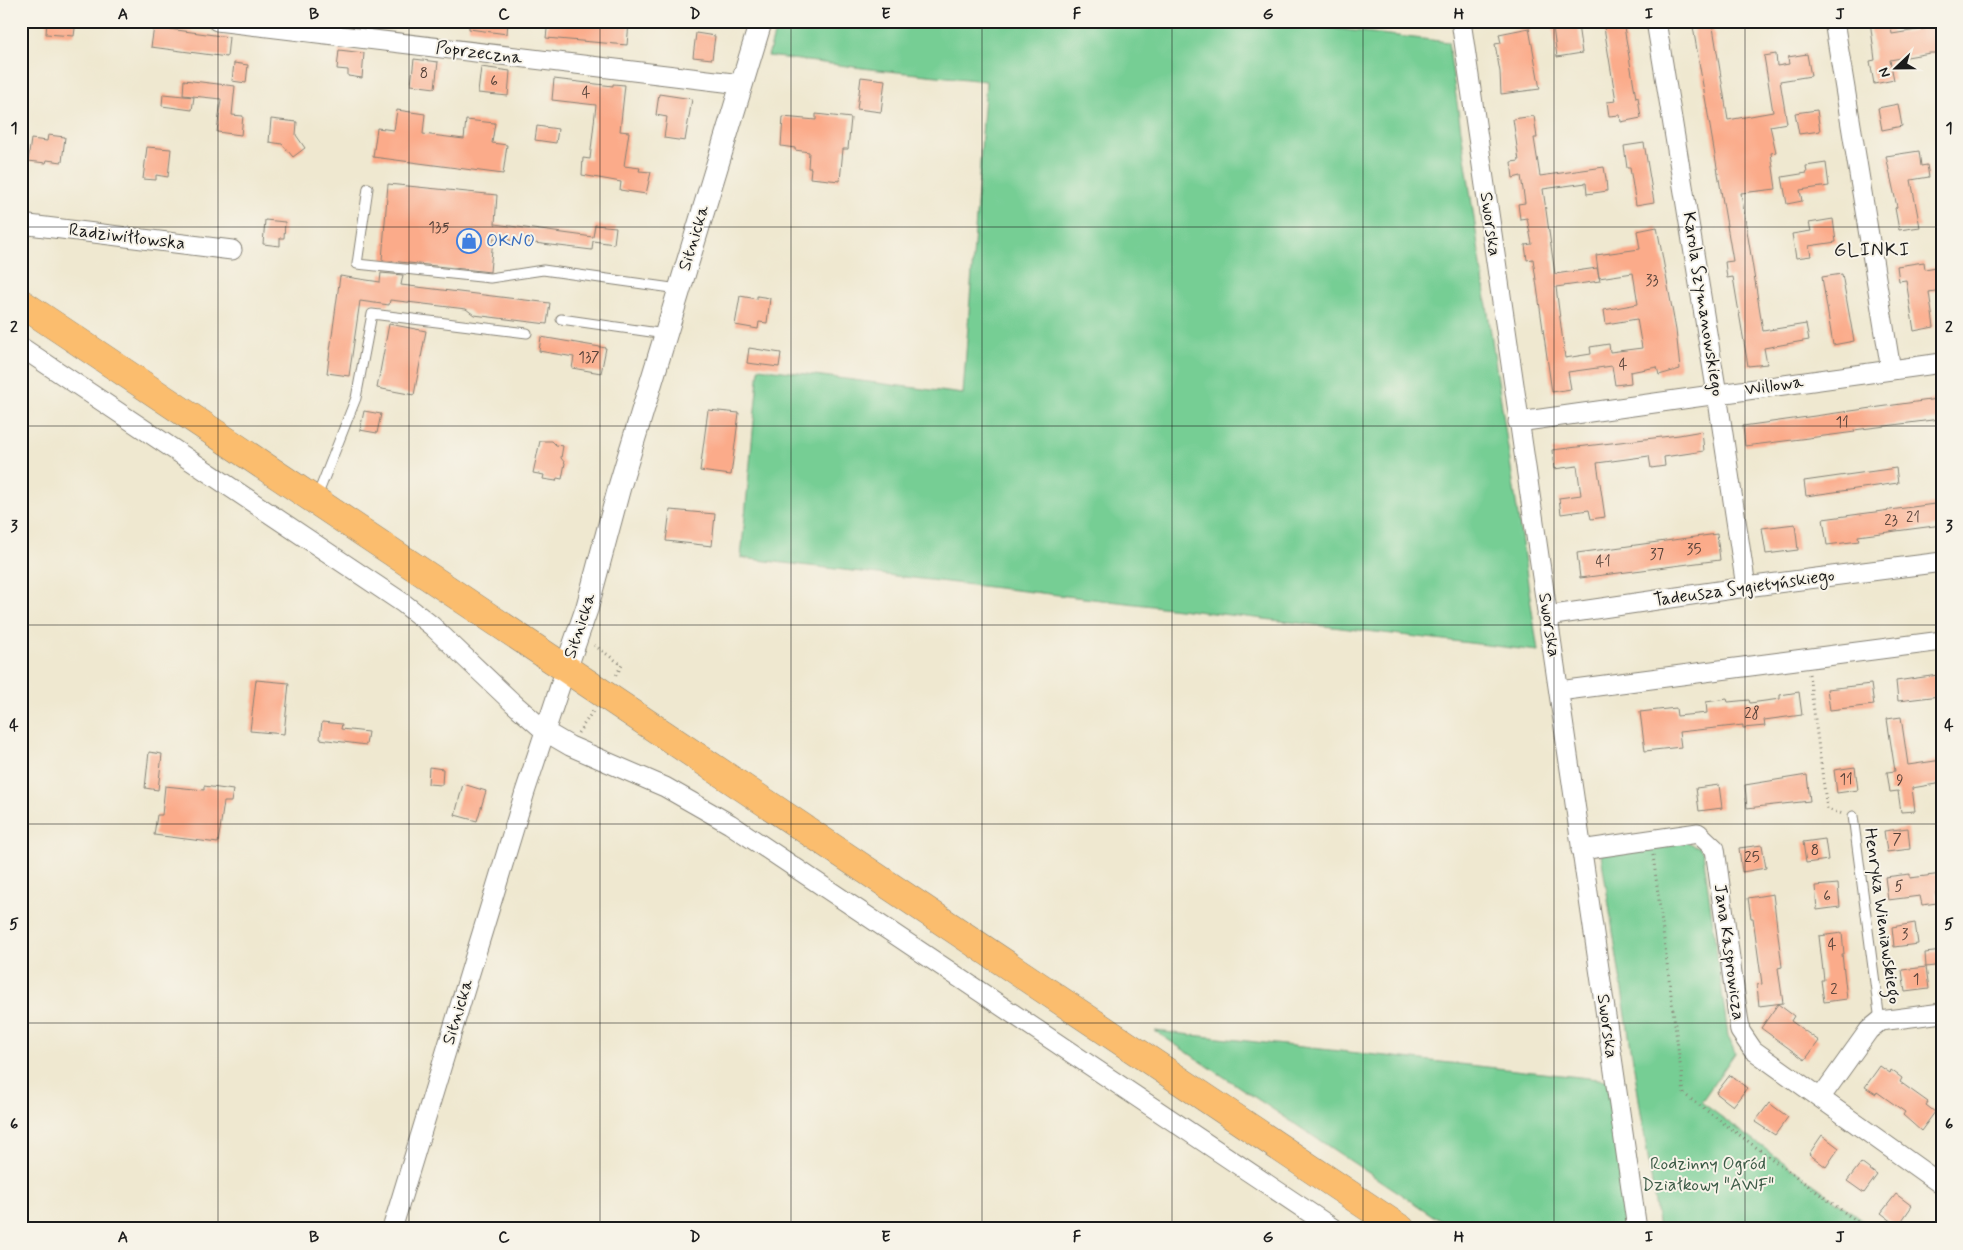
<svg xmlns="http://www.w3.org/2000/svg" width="1963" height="1250" font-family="Mynerve,sans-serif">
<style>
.green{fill:#76ce94;stroke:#497558}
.building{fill:#fbab8a}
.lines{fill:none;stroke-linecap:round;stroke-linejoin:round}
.service-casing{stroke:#868276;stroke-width:11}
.minor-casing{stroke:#868276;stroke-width:21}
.tertiary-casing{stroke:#868276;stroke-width:24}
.primary-casing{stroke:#868276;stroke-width:29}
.path{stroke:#868276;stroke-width:3;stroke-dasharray:1 4;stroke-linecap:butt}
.service{stroke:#fff;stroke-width:9}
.minor{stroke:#fff;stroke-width:19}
.tertiary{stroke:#fff;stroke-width:22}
.primary{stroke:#fbbd6e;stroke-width:28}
.grid{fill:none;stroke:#1c1c1c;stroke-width:1;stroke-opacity:0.55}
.labels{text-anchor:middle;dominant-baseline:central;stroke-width:4;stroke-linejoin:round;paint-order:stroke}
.number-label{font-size:15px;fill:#544038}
.street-label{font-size:18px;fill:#1c1c1c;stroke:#f7f3e8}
.shop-label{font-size:18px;fill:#366cbe;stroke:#f7f3e8;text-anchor:start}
.park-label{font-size:18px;fill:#3c5a46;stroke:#f7f3e8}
.neighbourhood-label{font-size:19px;letter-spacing:1px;fill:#1c1c1c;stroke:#f7f3e8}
.neatline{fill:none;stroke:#1c1c1c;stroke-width:2}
.grid-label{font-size:16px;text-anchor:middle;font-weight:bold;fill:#1c1c1c}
</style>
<rect width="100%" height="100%" fill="#f7f3e8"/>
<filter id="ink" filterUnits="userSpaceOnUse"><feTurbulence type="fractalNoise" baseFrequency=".02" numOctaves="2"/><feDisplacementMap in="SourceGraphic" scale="10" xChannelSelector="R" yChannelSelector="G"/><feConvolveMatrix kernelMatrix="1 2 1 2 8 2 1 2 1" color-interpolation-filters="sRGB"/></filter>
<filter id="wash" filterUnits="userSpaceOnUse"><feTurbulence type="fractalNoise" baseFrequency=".0096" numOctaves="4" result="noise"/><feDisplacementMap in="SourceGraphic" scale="20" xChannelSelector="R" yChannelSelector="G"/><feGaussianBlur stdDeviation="1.12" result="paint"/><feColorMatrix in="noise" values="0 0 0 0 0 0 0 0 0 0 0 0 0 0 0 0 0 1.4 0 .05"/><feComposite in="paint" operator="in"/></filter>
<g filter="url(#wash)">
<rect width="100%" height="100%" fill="#efe8d0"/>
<path class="green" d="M 778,21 L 830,21 L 884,28 L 886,21 L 1271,21 L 1448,42 L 1538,651 L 741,558 L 759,368 L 963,394 L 986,81 L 878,70 L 768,56 Z
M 1687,842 L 1699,847 L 1703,852 L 1728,1036 L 1735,1053 L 1701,1102 L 1875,1229 L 1659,1229 L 1601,854 Z
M 1155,1031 L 1607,1080 L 1628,1229 L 1453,1229 Z"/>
<g id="blocks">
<path class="building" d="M 47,21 L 76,21 L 74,36 L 46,34 Z
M 469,21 L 508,21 L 507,34 L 469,29 Z
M 548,21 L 612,21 L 629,23 L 627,45 L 546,38 Z
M 1603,21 L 1623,21 L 1636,98 L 1638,97 L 1641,118 L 1621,122 L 1620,115 L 1609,116 L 1607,102 L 1616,101 Z
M 1692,21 L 1712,21 L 1728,120 L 1773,112 L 1764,56 L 1776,54 L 1777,66 L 1789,64 L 1788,57 L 1807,54 L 1811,76 L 1780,81 L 1787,123 L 1770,126 L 1776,152 L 1771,153 L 1776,189 L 1741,193 L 1763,331 L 1806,324 L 1809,340 L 1764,348 L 1767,364 L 1748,366 L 1733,277 L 1727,278 L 1725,262 L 1733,261 Z
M 1870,21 L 1890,21 L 1892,34 L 1942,26 L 1942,53 L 1930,53 L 1890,60 L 1894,80 L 1874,84 L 1870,61 L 1875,60 Z
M 1578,25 L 1582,53 L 1557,57 L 1553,28 Z
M 154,27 L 229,37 L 227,57 L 151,47 Z
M 1529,28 L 1540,89 L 1501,94 L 1500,72 L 1495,44 L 1501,43 L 1499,34 Z
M 696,33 L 715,36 L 712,59 L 693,57 Z
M 339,50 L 364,53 L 362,78 L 348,76 L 348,70 L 337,69 Z
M 414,59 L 438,62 L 435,88 L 411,85 Z
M 234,63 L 248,65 L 246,83 L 232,81 Z
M 481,67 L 510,71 L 508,96 L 478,93 Z
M 861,77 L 885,80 L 881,112 L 857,109 Z
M 554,79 L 613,86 L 613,84 L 625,85 L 620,131 L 629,132 L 624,166 L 640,168 L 639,171 L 651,172 L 646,194 L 620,190 L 621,182 L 582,175 L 583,158 L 590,159 L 596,105 L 552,100 Z
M 184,80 L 235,86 L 232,115 L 243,116 L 241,135 L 217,132 L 221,99 L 183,95 Z
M 163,94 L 194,97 L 192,110 L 162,106 Z
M 659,94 L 692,99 L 685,141 L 664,138 L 667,117 L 656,115 Z
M 1898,104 L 1902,126 L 1882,130 L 1878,108 Z
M 397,110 L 425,114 L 423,134 L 464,139 L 466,120 L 495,123 L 492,143 L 507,145 L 503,174 L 373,157 L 377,128 L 394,130 Z
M 1817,110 L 1820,131 L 1799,134 L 1795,113 Z
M 816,114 L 851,118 L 848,149 L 843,149 L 840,181 L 810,178 L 811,168 L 808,168 L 809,152 L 795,150 L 795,148 L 781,146 L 783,117 L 816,120 Z
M 1534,116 L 1537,138 L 1534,138 L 1540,176 L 1604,167 L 1606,179 L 1607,191 L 1587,194 L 1586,183 L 1543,189 L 1555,274 L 1597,268 L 1600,281 L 1556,287 L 1565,358 L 1591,354 L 1590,347 L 1609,344 L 1610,352 L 1642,348 L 1637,319 L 1606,324 L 1604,310 L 1638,304 L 1633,273 L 1599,278 L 1596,255 L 1640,249 L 1637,231 L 1657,227 L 1676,330 L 1680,369 L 1659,375 L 1657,367 L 1630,372 L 1631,383 L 1615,385 L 1612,366 L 1568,372 L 1571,389 L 1552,392 L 1533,259 L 1527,260 L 1525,245 L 1532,244 L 1527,218 L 1520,219 L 1518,204 L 1525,203 L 1521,176 L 1513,178 L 1511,162 L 1519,161 L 1513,119 Z
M 271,119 L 297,122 L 296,135 L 305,148 L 293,157 L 282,144 L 269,142 Z
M 537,126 L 558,129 L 556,143 L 535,140 Z
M 48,135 L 65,137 L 62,162 L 47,160 L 46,163 L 28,161 L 31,139 L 47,141 Z
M 1644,143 L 1654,202 L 1636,205 L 1630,168 L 1627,168 L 1624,146 Z
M 147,147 L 171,149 L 168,177 L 156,175 L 156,180 L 143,179 Z
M 1919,151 L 1921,166 L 1927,165 L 1929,177 L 1911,180 L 1920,227 L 1899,230 L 1895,208 L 1897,207 L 1886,156 Z
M 1826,163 L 1829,186 L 1800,190 L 1802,201 L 1787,204 L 1782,177 L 1807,173 L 1806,166 Z
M 388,184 L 497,195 L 495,224 L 593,237 L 595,225 L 616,227 L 614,244 L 593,241 L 592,250 L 493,238 L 490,272 L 382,260 Z
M 1833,219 L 1836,242 L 1809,246 L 1811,256 L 1796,258 L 1792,234 L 1811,231 L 1809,223 Z
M 265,220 L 285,222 L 284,238 L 280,238 L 280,246 L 263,244 Z
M 1924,262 L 1925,269 L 1942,266 L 1942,290 L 1929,292 L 1934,327 L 1914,331 L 1906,280 L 1899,281 L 1897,266 Z
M 381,273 L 403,275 L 401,285 L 550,303 L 547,324 L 474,315 L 466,309 L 390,300 L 389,305 L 360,301 L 349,376 L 327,373 L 340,276 L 380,282 Z
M 1842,274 L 1854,341 L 1833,345 L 1822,277 Z
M 740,296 L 757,299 L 757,296 L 770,298 L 767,323 L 759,322 L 758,329 L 735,325 Z
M 389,324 L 426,331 L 414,395 L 377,388 Z
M 541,337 L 606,348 L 601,373 L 572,368 L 574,357 L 539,351 Z
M 749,348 L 781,353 L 779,367 L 747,363 Z
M 1937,399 L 1940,419 L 1854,430 L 1855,432 L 1832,435 L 1745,446 L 1743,426 Z
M 708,410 L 739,413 L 731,475 L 700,471 Z
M 364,411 L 381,414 L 377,433 L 360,430 Z
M 1702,431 L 1704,451 L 1664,457 L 1665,466 L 1651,468 L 1649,456 L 1597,463 L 1605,517 L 1591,519 L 1589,510 L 1561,514 L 1559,498 L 1581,495 L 1577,466 L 1554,469 L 1552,450 L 1679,435 Z
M 540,441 L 552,441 L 556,445 L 563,446 L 561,458 L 565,463 L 562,479 L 557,478 L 556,481 L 543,479 L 544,475 L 533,473 Z
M 1896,468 L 1898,483 L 1806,496 L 1804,481 Z
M 1942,503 L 1942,525 L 1858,536 L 1859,541 L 1827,545 L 1823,519 Z
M 670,510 L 715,514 L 712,546 L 666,541 Z
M 1795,524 L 1798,550 L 1766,554 L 1762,528 Z
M 1717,534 L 1720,560 L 1580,578 L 1577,553 Z
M 1938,675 L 1940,696 L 1898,701 L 1896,681 Z
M 256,680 L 289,683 L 284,734 L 250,731 Z
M 1871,684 L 1874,705 L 1830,710 L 1827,689 Z
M 1799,692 L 1802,715 L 1764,720 L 1765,726 L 1743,728 L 1743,725 L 1679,732 L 1681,747 L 1645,751 L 1640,712 L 1676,708 L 1677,716 L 1707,713 L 1706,702 L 1727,699 L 1728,702 L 1749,700 L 1750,703 L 1780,699 L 1780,695 Z
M 1901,717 L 1908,765 L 1942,760 L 1942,783 L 1912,788 L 1915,811 L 1901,812 L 1898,791 L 1890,792 L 1887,772 L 1895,771 L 1887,719 Z
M 322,722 L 342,724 L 341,729 L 368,732 L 366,745 L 320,739 Z
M 149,752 L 162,754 L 158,790 L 145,788 Z
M 429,767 L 443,769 L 442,785 L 428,784 Z
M 1855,767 L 1858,790 L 1837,793 L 1834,770 Z
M 1807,775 L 1810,801 L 1747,808 L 1745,785 Z
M 463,784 L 486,791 L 477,821 L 455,815 Z
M 1719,785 L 1722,808 L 1699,811 L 1696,788 Z
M 165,786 L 204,790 L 204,786 L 233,790 L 231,802 L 224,802 L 218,843 L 154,835 L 157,815 L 162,815 Z
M 1908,828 L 1910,849 L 1887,852 L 1884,831 Z
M 1825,839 L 1828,860 L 1806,863 L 1803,842 Z
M 1762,845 L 1766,868 L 1742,872 L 1739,848 Z
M 1910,874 L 1910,878 L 1942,874 L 1942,891 L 1936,892 L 1937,903 L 1922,905 L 1920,896 L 1888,900 L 1885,877 Z
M 1838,884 L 1840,907 L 1817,910 L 1815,886 Z
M 1773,894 L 1782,967 L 1778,968 L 1783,1003 L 1759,1006 L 1757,985 L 1762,984 L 1753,918 L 1751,918 L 1748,898 Z
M 1915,923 L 1918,944 L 1894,947 L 1892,927 Z
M 1842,933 L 1844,954 L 1842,954 L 1847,999 L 1824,1002 L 1821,980 L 1824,980 L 1819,936 Z
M 1942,951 L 1942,965 L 1926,967 L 1925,953 Z
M 1926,967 L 1929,989 L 1905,992 L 1902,970 Z
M 1778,1004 L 1794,1016 L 1791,1021 L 1819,1041 L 1805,1060 L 1761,1028 Z
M 1880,1066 L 1890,1073 L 1891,1070 L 1902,1078 L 1900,1082 L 1928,1102 L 1926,1105 L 1935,1112 L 1921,1131 L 1903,1115 L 1905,1112 L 1877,1092 L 1876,1094 L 1865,1087 Z
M 1730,1075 L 1747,1088 L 1733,1106 L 1716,1093 Z
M 1769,1103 L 1788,1117 L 1775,1135 L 1755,1122 Z
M 1822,1135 L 1839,1148 L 1826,1167 L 1809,1154 Z
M 1861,1163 L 1877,1175 L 1864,1193 L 1847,1181 Z
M 1896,1194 L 1912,1206 L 1898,1226 L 1881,1213 Z"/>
</g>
</g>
<g filter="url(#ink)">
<use href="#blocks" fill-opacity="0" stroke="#868276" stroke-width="1"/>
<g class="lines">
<defs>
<path id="service" d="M 368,188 L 357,264 L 490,278 L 543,270 L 679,289
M 561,319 L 665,334
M 316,499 L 356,398 L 372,314 L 527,333
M 1853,816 L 1880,1021"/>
<path id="minor" d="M 217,21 L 741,84
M 1461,21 L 1637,1229
M 1656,21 L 1717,394 L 1746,587
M 1834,21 L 1891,370
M 21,224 L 232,250
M 21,347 L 403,603 L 432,626 L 513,703 L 546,732 L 570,746 L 665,787 L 730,824 L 1334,1229
M 1518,422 L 1942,363
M 1547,616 L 1746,587 L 1942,562
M 1559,691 L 1942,641
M 1581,850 L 1698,833 L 1715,849 L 1740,1031 L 1753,1050 L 1942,1185
M 1821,1097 L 1869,1030 L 1880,1021 L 1942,1013
M 392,1229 L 525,792 L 566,668"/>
<path id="tertiary" d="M 566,668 L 587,608 L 620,485 L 761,21"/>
<path id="primary" d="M 21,303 L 1401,1229"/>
</defs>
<use href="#service" class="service-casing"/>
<use href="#minor" class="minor-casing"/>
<use href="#tertiary" class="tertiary-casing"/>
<use href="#primary" class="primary-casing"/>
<path class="path" d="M 594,645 L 622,665 L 615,677
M 1809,674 L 1827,809 L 1843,814
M 578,733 L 593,711
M 1653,855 L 1684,1094 L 1867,1229"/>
<use href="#service" class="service"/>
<use href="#minor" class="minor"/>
<use href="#tertiary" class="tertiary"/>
<use href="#primary" class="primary"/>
</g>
</g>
<path class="grid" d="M 218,21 L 218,1229M 409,21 L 409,1229M 600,21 L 600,1229M 791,21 L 791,1229M 982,21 L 982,1229M 1172,21 L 1172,1229M 1363,21 L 1363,1229M 1554,21 L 1554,1229M 1745,21 L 1745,1229M 21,227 L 1942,227M 21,426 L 1942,426M 21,625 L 1942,625M 21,824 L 1942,824M 21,1023 L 1942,1023"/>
<defs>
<symbol id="shop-ring" viewBox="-11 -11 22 22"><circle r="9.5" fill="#f7f3e8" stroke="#3f7fe0" stroke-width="1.5"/><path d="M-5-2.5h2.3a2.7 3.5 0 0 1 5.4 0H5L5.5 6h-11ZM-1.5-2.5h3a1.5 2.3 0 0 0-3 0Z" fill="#3f7fe0"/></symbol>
</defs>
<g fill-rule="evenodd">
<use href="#shop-ring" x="455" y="227" width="28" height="28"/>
</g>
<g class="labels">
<g class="number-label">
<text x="424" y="74">8</text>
<text x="494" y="82">6</text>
<text x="586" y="93">4</text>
<text x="439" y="228">135</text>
<text x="1652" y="281">33</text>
<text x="589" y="358">137</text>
<text x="1623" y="365">4</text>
<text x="1842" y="423">11</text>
<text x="1913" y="518">21</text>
<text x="1891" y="521">23</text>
<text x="1694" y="550">35</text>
<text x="1657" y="555">37</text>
<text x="1603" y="562">41</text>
<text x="1752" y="714">28</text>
<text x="1846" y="780">11</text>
<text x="1900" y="781">9</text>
<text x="1897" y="840">7</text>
<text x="1815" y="851">8</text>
<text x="1752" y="858">25</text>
<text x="1899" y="887">5</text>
<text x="1827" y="897">6</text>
<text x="1905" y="935">3</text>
<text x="1832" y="945">4</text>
<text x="1916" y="980">1</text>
<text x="1834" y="990">2</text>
</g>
<g class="street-label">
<text transform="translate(479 53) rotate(7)">Poprzeczna</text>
<text transform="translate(1490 224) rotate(82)">Sworska</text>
<text transform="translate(127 237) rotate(7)">Radziwiłłowska</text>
<text transform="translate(694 238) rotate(-73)">Sitnicka</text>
<text transform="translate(1703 304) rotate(81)">Karola Szymanowskiego</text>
<text transform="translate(1774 386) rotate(-8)">Willowa</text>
<text transform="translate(1744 588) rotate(-8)">Tadeusza Sygietyńskiego</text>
<text transform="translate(1549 625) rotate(81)">Sworska</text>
<text transform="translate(580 626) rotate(-72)">Sitnicka</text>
<text transform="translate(1882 916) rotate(82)">Henryka Wieniawskiego</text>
<text transform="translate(1729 952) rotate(82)">Jana Kasprowicza</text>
<text transform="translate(458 1012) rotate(-73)">Sitnicka</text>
<text transform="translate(1607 1026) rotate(82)">Sworska</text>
</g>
<g class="shop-label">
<text x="486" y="241">OKNO</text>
</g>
<g class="park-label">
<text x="1708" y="1164">Rodzinny Ogród<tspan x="1708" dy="21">Działkowy "AWF"</tspan></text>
</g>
<g class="neighbourhood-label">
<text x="1872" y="250">GLINKI</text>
</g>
</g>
<rect width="1963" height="1250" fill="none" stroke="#f7f3e8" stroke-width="55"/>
<g transform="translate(1896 68) rotate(248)" stroke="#f7f3e8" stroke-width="4" paint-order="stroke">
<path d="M0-4L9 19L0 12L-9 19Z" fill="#1c1c1c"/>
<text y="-8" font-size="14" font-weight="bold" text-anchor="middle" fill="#1c1c1c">N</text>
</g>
<rect x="28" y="28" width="1908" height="1194" class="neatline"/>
<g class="grid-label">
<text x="123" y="19">A</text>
<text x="314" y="19">B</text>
<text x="504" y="19">C</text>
<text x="695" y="19">D</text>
<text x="886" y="19">E</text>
<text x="1077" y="19">F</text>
<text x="1268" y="19">G</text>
<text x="1459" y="19">H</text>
<text x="1649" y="19">I</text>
<text x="1840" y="19">J</text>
<text x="14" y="133">1</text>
<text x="1949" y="133">1</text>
<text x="14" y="332">2</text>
<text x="1949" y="332">2</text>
<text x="14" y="531">3</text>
<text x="1949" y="531">3</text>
<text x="14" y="730">4</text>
<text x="1949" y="730">4</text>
<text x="14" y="929">5</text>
<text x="1949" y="929">5</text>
<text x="14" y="1129">6</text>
<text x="1949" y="1129">6</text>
<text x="123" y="1242">A</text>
<text x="314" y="1242">B</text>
<text x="504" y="1242">C</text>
<text x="695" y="1242">D</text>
<text x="886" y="1242">E</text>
<text x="1077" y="1242">F</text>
<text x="1268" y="1242">G</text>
<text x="1459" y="1242">H</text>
<text x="1649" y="1242">I</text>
<text x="1840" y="1242">J</text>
</g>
</svg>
